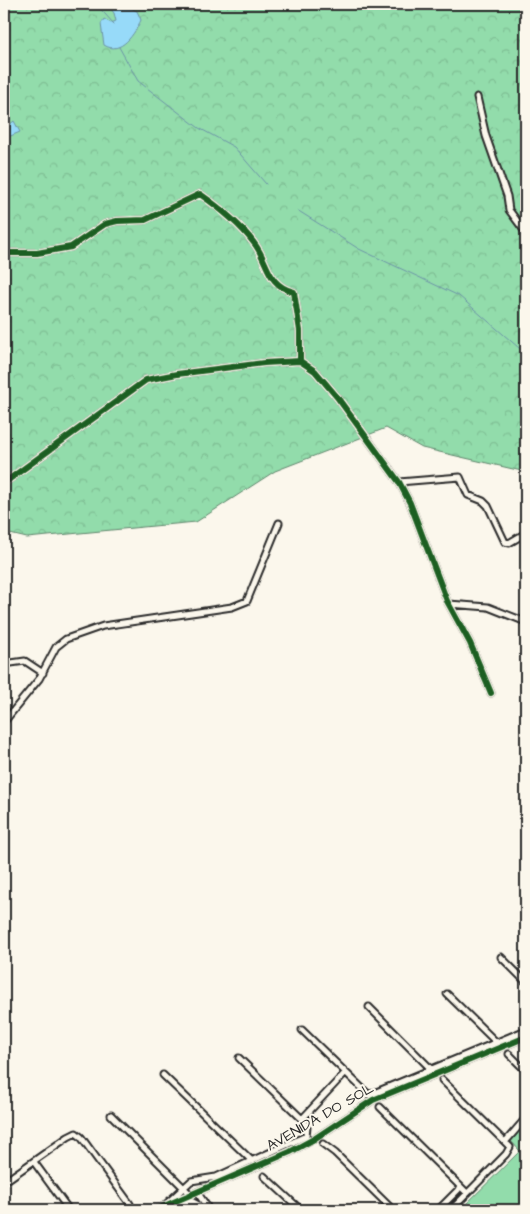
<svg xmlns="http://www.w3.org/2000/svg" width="530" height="1214" font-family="'Architects Daughter',sans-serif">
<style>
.green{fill:#92dcab;stroke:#5e846b}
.forest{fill:url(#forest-crowns);stroke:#5e846b}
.water{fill:#97daf9;stroke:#6c94a7}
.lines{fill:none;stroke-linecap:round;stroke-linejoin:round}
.stream{stroke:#6c94a7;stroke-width:1}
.minor-casing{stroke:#2b2b2b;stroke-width:9}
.minor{stroke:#fbf7ec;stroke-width:5}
.cycleway-casing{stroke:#fbf7ec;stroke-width:9}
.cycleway{stroke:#1b5e20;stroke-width:6}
.labels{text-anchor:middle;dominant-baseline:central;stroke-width:4;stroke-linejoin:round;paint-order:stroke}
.street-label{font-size:15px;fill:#2b2b2b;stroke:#fbf7ec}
</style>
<defs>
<pattern id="forest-crowns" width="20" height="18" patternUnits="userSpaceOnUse" patternTransform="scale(1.25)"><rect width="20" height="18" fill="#92dcab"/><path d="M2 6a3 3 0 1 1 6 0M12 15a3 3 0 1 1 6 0" fill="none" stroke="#7ebd93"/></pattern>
</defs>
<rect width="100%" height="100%" fill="#fbf7ec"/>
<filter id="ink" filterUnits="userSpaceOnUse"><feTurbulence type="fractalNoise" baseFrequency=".02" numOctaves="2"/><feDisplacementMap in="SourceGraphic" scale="10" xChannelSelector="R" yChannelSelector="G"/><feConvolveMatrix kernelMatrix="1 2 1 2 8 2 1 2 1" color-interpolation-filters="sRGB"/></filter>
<g filter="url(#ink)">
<path class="green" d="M 526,1124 L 526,1210 L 460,1210 L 520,1151 L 510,1140 Z"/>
<path class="forest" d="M 4,4 L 526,4 L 526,472 L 422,448 L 386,428 L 275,471 L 196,522 L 27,538 L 10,534 L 4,541 Z"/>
<path class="water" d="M 113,4 L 124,5 L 137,11 L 141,20 C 135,33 121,56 104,45 L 101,24 L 104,19 L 111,23 L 116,21 L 114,13 L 111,9 Z
M 14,121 L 20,132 L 8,137 L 6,135 L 9,125 Z"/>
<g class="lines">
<path class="stream" d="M 96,4 L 114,24
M 119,47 L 138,81 L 199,128 L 234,147 L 266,184
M 297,210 L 359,249 L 459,296 L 526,354"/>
<defs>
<path id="minor" d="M 477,97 L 486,136 L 507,196 L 509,210 L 526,233
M 4,253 L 37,253 L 71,247 L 105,224 L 117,221 L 145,220 L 200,194 C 220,208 240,224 254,243 C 269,262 266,285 294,292 L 300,331 L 300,361
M 399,482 L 460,477 L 468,495 L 483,501 L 488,506 L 505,542 L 509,543 L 526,533
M 4,483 L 146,380 L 177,374 L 264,363 L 300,361 L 315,371 L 337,397 L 399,482 L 410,503 L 447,601 L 470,643 L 491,693
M 449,604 L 488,607 L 526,622
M 4,664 L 25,661 L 43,673
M 4,722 L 39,679 L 56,647 L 66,639 L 103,626 L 232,607 L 247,601 L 279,523
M 501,957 L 526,982
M 447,994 L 495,1041
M 369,1007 L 431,1069
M 302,1030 L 369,1095 L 526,1030
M 509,1054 L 526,1071
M 239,1058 L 302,1119
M 163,1075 L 252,1161
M 442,1080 L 510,1147 L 506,1154 L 451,1210
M 380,1107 L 467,1193
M 111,1115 L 191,1195
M 506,1141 L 526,1118
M 323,1144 L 335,1153 L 393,1210
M 34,1162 L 69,1210
M 264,1176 L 301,1210
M 4,1182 L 68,1137 L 76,1133 L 81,1137 L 130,1204
M 197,1192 L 208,1208
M 187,1203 L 205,1210
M 165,1205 L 191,1181 L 216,1177 L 306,1136 L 307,1126 L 302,1119 L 345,1073
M 163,1207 L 169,1209 L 191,1201 L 208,1210
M 155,1210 L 290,1152 L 314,1139 L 373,1100 L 526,1037
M 438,1210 L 458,1190"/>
</defs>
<use href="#minor" class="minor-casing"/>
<use href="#minor" class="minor"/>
<defs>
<path id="cycleway" d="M 4,253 L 37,253 L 71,247 L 105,224 L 117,221 L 145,220 L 200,194 C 220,208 240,224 254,243 C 269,262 266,285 294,292 L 300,331 L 300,361
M 4,483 L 146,380 L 177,374 L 264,363 L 300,361 L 315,371 L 337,397 L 399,482 L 410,503 L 447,601 L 470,643 L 491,693
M 155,1210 L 290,1152 L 314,1139 L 373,1100 L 526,1037"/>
</defs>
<use href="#cycleway" class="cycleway-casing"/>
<use href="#cycleway" class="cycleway"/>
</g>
</g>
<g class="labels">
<g class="street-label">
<text transform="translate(320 1117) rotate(-30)">AVENIDA DO SOL</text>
</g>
</g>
<rect width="530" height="1214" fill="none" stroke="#fbf7ec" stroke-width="20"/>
<rect x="10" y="10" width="510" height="1194" fill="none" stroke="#2b2b2b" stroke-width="2" filter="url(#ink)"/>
</svg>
